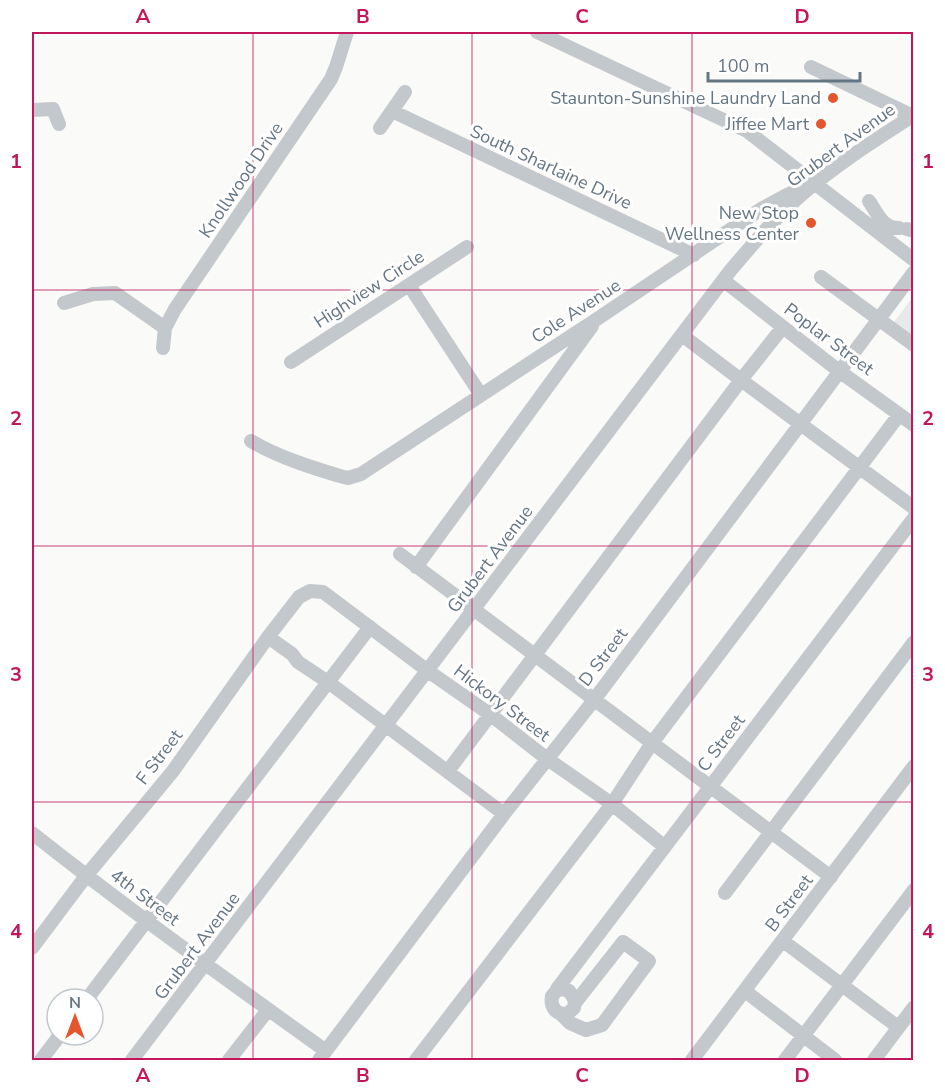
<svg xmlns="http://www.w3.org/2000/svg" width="945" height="1092" font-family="'Nunito Sans',sans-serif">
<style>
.built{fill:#e8e9e9}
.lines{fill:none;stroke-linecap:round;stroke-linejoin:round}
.minor{stroke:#c3c8cc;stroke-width:14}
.grid{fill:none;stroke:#c2185b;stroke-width:1.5;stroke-opacity:0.55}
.poi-dot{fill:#e4572e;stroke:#fff;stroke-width:2}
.labels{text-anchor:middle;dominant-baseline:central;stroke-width:6;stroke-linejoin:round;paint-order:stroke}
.poi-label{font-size:18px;fill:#657683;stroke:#fff;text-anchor:end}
.street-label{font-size:18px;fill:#657683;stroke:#fff}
.neatline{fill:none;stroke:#c2185b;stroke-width:2}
.grid-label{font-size:20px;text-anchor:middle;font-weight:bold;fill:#c2185b}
</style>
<rect width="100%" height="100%" fill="#fafaf8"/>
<path class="built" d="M 913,297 L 913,342 L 891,326 Z"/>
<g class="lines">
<path class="minor" d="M 537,32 L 747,131 L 914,260
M 811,67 L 913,116
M 32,110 L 53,109 L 59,124
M 392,111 L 694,255
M 380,128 L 405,92
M 869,201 C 877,213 883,229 899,228
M 907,229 L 914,231
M 821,277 L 914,345
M 723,280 L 839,371 L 914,425
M 409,285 L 481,395
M 64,303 L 93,294 L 115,293 L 165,328
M 682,335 L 741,380 L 914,508
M 163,348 L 165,328 L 175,309 L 331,79 L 336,67 L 347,32
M 291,362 L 467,247
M 251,441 C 278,457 310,467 340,476 L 348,478 L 361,474 L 597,319 L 761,209 L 787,195 L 803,188
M 400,554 L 831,877
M 416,567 L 592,326
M 268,637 L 292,654 L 298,662 L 328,682 L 504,814
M 448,771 L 741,380 L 783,327
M 32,833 C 128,909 227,980 326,1051
M 725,893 L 914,642
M 783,941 L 898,1027
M 32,948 L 86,876 L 173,771 L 268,637 L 299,597 L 310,591 L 323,592 L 428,671 L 491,715 L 546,758 L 612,804 L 665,847
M 559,988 L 569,991 L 575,1000 L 574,1008 L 567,1014 C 556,1015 550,1007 552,996 Z
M 557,989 L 914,518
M 745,991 L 835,1060
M 87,999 L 370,627
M 561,1014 L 570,1023 L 586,1030 L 602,1025 L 649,961 L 623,942 L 575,1003
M 41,1060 L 60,1035
M 132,1060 L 730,271 C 752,245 774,219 800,196 C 834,166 875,140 914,115
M 229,1060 L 268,1010
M 319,1060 L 504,814 L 594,700 L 914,272
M 416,1060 L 612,804 L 652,743 L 899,415
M 692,1060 L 914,766
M 785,1060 L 914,890
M 874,1060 L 914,1007"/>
</g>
<path class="grid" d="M 253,32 L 253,1060M 472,32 L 472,1060M 692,32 L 692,1060M 32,290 L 914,290M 32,546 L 914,546M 32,802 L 914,802"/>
<g class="poi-dot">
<circle cx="833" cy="98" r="6"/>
<circle cx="821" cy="124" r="6"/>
<circle cx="811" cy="223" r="6"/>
</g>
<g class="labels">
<g class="poi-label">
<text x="821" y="98">Staunton-Sunshine Laundry Land</text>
<text x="809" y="124">Jiffee Mart</text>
<text x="799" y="213">New Stop<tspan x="799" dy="21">Wellness Center</tspan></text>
</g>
<g class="street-label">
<text transform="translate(841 145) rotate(-36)">Grubert Avenue</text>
<text transform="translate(551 167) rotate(25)">South Sharlaine Drive</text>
<text transform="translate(241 180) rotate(-56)">Knollwood Drive</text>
<text transform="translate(369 289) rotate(-33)">Highview Circle</text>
<text transform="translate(576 311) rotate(-33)">Cole Avenue</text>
<text transform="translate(829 339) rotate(37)">Poplar Street</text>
<text transform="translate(490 559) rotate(-53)">Grubert Avenue</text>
<text transform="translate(603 657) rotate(-53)">D Street</text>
<text transform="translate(502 703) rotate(37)">Hickory Street</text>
<text transform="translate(721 743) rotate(-53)">C Street</text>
<text transform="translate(159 757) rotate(-53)">F Street</text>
<text transform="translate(145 897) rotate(37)">4th Street</text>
<text transform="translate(789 903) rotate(-53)">B Street</text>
<text transform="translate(197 946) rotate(-53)">Grubert Avenue</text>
</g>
</g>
<rect width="945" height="1092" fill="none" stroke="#ffffff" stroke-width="66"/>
<g transform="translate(75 1017)"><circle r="28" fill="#ffffff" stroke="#c1c8cd" stroke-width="1.5"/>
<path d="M0-4.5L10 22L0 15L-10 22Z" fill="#e4572e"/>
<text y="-9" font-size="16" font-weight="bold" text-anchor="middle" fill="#657683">N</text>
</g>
<path d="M708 72v9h152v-9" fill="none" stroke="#657683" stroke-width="3"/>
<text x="717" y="72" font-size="18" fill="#657683" stroke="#ffffff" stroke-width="4.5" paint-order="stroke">100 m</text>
<rect x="33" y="33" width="879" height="1026" class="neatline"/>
<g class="grid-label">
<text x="143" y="23">A</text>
<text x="363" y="23">B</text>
<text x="582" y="23">C</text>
<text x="802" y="23">D</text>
<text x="16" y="168">1</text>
<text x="928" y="168">1</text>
<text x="16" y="425">2</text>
<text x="928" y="425">2</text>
<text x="16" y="681">3</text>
<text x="928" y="681">3</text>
<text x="16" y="938">4</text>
<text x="928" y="938">4</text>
<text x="143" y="1082">A</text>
<text x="363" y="1082">B</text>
<text x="582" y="1082">C</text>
<text x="802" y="1082">D</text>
</g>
</svg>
